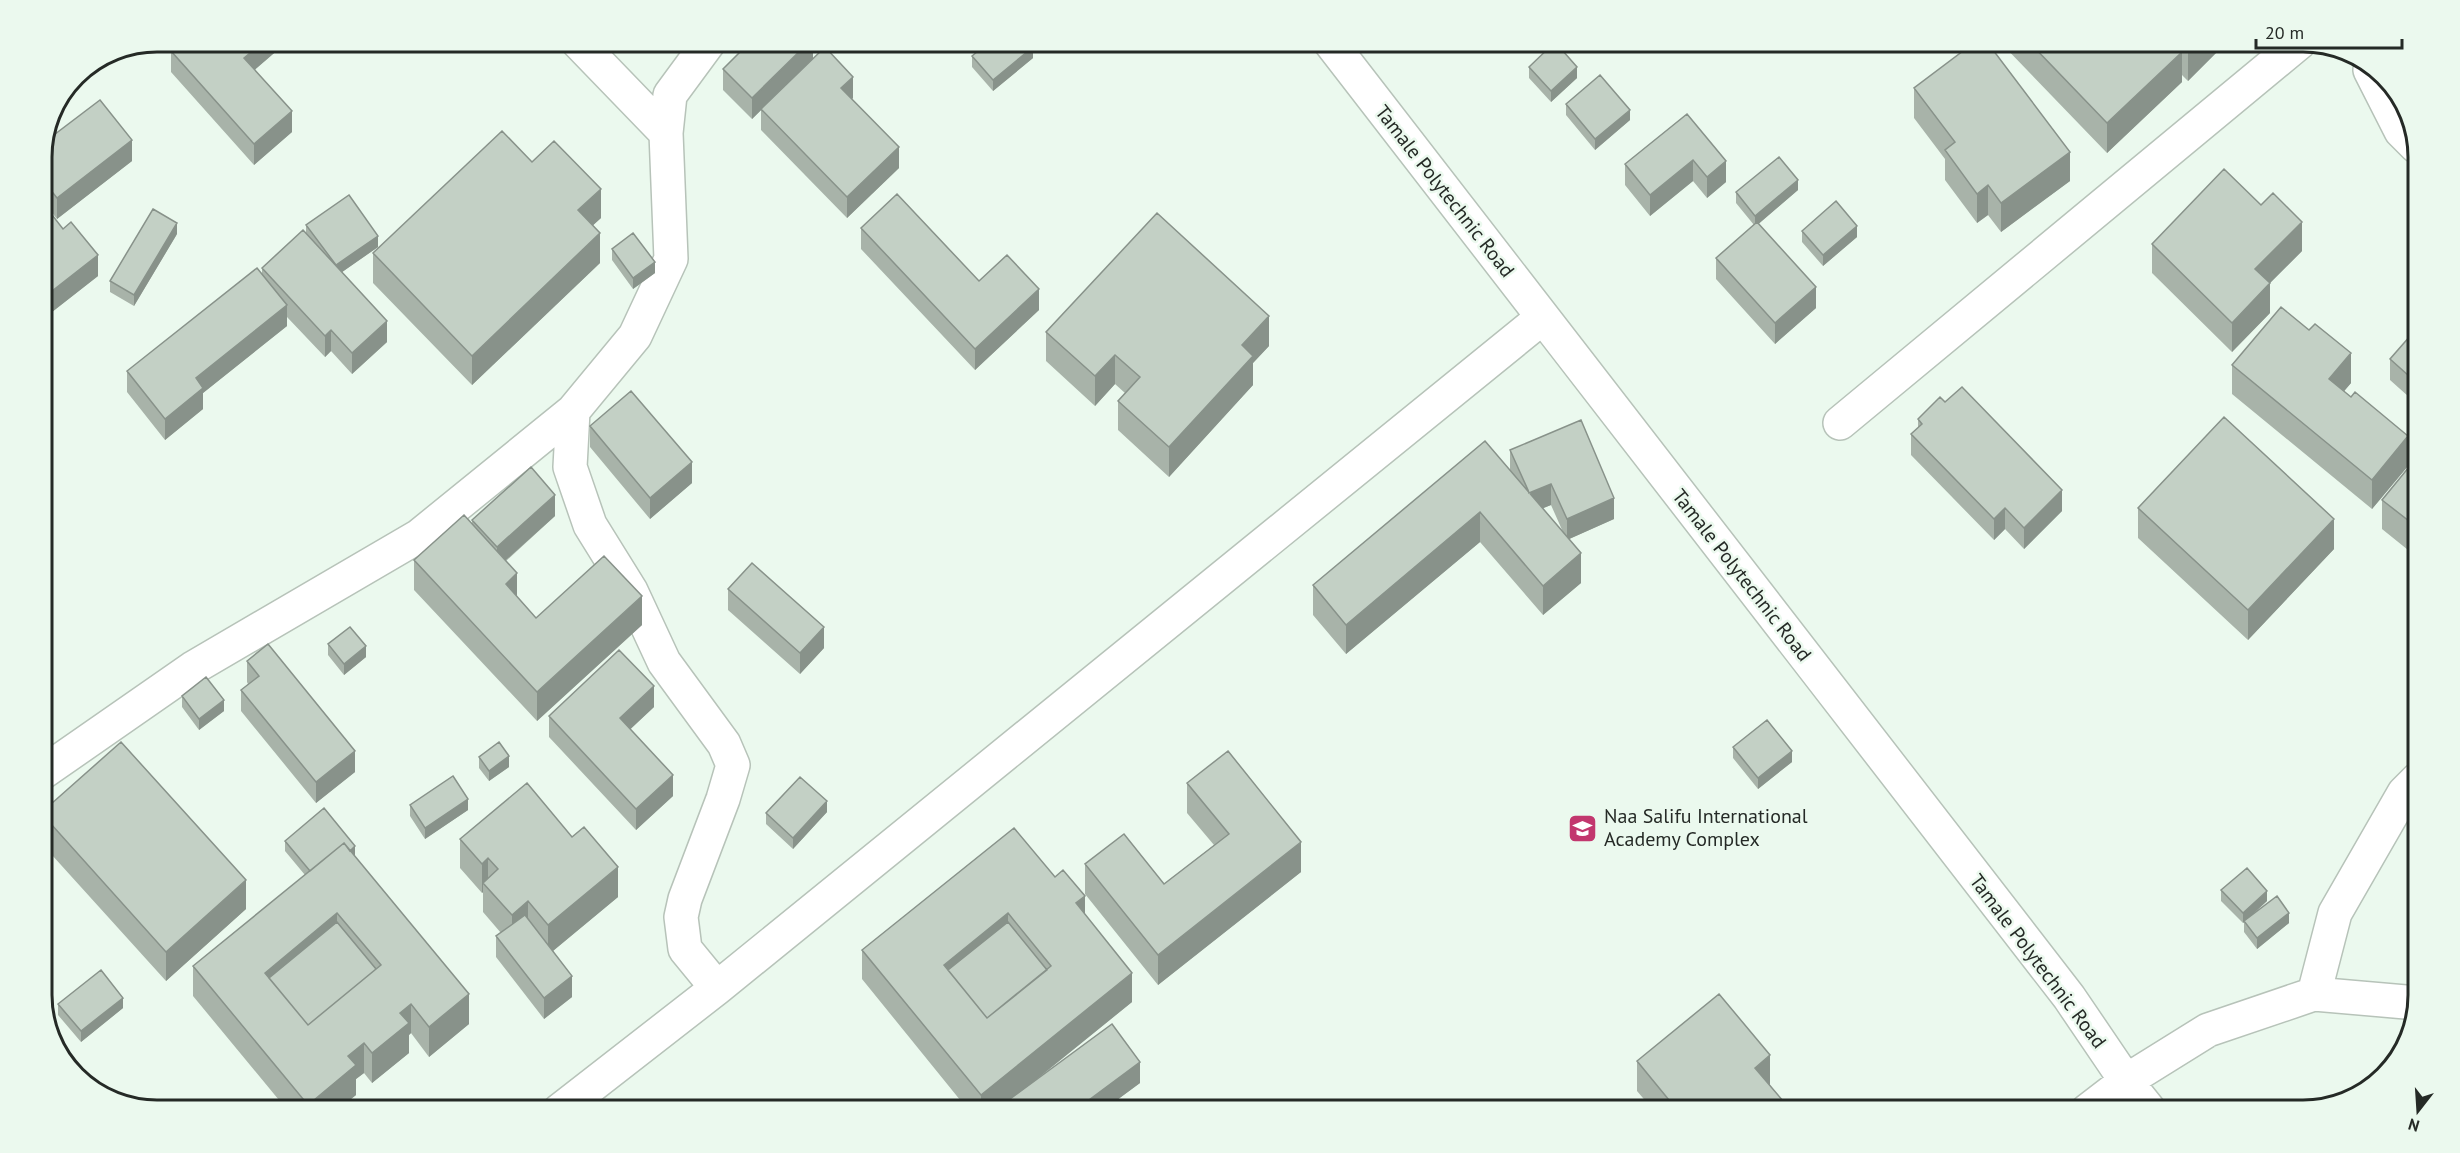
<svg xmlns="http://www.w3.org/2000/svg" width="2460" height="1153" font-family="'PT Sans',sans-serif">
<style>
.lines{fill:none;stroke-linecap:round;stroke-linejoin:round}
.minor-casing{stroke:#b7c3b9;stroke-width:36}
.minor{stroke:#fff;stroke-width:33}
.wall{fill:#a8b3a9;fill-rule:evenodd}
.shaded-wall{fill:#88928a}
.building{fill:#c3d0c5;stroke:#88928a;stroke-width:1.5;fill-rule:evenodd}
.labels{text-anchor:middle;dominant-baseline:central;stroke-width:5;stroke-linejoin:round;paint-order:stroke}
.street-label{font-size:20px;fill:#252a26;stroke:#ebf9ee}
.poi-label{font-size:20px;fill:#252a26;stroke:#ebf9ee;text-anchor:start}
.rim{fill:none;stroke:#252a26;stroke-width:3}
</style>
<rect width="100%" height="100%" fill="#ebf9ee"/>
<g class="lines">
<defs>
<path id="minor" d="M 578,42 L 666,133
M 1330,42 L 2069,997 L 2126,1081 L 2150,1111
M 2370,70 L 2401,131 L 2416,146
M 573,411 L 570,467 L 590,525 L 631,591 L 664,662 L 724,744 L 733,765 L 723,799 L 685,899 L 681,917 L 685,949 L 717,988
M 1840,423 L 2300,42
M 42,773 L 193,668 L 419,536 L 573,411 L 635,336 L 671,259 L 666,133 L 670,95 L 709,42
M 2314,994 L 2335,913 L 2404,793 L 2418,779
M 559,1111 L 717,988 L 1542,318
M 2087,1111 L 2126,1081 L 2208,1030 L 2314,994 L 2417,1003"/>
</defs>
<use href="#minor" class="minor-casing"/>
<use href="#minor" class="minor"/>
</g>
<path class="wall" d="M 182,42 L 287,42 L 255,69 L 292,132 L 254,165 L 171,72 L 171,51 Z
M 745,42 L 813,42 L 813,58 L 853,98 L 852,99 L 899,168 L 847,218 L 761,130 L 761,110 L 752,119 L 723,90 L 723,69 L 745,47 Z
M 2000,42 L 2227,42 L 2188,81 L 2182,75 L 2182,82 L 2107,153 Z
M 972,56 L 1033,58 L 993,91 L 972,67 Z
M 1529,67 L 1577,78 L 1551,102 L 1529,78 Z
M 1914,88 L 2070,181 L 2001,232 L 1988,215 L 1977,223 L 1945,180 L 1945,159 L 1914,118 Z
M 1566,104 L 1630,120 L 1595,150 L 1566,115 Z
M 1687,114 L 1726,182 L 1707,198 L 1693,181 L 1650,216 L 1625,185 L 1625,164 Z
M 42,150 L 132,161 L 57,219 L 42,200 Z
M 1798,190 L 1758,224 L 1816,308 L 1775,344 L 1716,279 L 1716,258 L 1754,225 L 1736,203 L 1736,192 Z
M 42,202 L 98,276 L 52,312 L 42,300 Z
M 2261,205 L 2302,251 L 2270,283 L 2270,313 L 2232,352 L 2152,273 L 2152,244 Z
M 601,218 L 593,225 L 600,263 L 472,385 L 373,283 L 373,253 Z
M 306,225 L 378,247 L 342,272 L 387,342 L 352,374 L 331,351 L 325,357 L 287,317 L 287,326 L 203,393 L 203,409 L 165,440 L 127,392 L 127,371 L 262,273 L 262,268 L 306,233 Z
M 861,228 L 1039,310 L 975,370 L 861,249 Z
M 1802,231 L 1857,237 L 1823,266 L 1802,242 Z
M 177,234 L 134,306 L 110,292 L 110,281 Z
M 612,249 L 655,273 L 633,289 L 612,260 Z
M 2418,327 L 2418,405 L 2390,380 L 2390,359 Z
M 1046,332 L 1269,346 L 1253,363 L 1253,385 L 1169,477 L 1118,430 L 1118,401 L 1125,393 L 1115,384 L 1095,406 L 1046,361 Z
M 2232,365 L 2351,383 L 2344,391 L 2351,397 L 2408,466 L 2372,509 L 2232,394 Z
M 1918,419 L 2062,511 L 2024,549 L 2005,529 L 1994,540 L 1911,455 L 1911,434 L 1918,428 Z
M 590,426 L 692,483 L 650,519 L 590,447 Z
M 1510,450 L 1614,519 L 1569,539 L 1581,583 L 1543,615 L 1480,542 L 1346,654 L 1313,615 L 1313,585 L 1510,470 ZM 1551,505 L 1563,532 L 1543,508 Z
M 2418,456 L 2418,558 L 2382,529 L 2382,500 Z
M 2138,508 L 2334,549 L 2248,640 L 2138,538 Z
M 555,516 L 506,561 L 517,597 L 536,618 L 642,625 L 537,721 L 414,590 L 414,560 L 472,524 L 472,520 Z
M 728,589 L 824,648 L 800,674 L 728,610 Z
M 328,644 L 366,657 L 344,675 L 328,655 Z
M 247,661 L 355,772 L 316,803 L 241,711 L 241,690 L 248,684 L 247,682 Z
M 182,696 L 224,711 L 199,730 L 182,707 Z
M 654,707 L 630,729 L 673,796 L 636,830 L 549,737 L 549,716 Z
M 1733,747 L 1792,762 L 1758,789 L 1733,758 Z
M 479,757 L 509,767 L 489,781 L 479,768 Z
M 1187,783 L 1301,872 L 1158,985 L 1085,894 L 1085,864 L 1164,884 L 1214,845 L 1187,813 Z
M 410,805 L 468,810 L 425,839 L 410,816 Z
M 42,812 L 246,909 L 166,981 L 42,844 Z
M 827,812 L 793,849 L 766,824 L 766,813 Z
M 1014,828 L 1085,914 L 1132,1002 L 1036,1080 L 1140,1083 L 1102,1111 L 1006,1111 L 1006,1104 L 997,1111 L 969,1111 L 862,979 L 862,950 Z
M 460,839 L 618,897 L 553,951 L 572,997 L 544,1019 L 496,957 L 496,936 L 501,933 L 483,912 L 483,892 L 482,893 L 460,868 Z
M 285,841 L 355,857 L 469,1024 L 429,1057 L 411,1033 L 409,1035 L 409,1053 L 372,1083 L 364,1073 L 356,1079 L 356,1095 L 336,1111 L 288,1111 L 193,996 L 193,966 L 305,875 L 285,851 Z
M 2221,890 L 2267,901 L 2250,917 L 2289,923 L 2257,949 L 2244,932 L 2244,922 L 2243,923 L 2221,901 Z
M 58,1004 L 123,1008 L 81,1042 L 58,1015 Z
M 1637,1061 L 1770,1085 L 1783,1111 L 1654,1111 L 1637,1091 Z"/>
<path class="shaded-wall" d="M 263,42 L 287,42 L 244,79 L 244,58 Z
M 809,42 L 813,42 L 813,59 L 752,119 L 752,98 Z
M 2197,42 L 2227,42 L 2188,81 L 2188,51 Z
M 1033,47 L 1033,58 L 993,91 L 993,80 Z
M 2182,52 L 2182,82 L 2107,153 L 2107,123 Z
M 1577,67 L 1577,78 L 1551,102 L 1551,91 Z
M 853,77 L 853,98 L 841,109 L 841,88 Z
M 1630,110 L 1630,120 L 1595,150 L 1595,139 Z
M 292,111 L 292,132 L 254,165 L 254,144 Z
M 132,140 L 132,161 L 57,219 L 57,198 Z
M 899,147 L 899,168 L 847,218 L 847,197 Z
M 2070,152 L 2070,181 L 2001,232 L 2001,203 Z
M 1693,160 L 1693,181 L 1650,216 L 1650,195 Z
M 1726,161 L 1726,182 L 1707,198 L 1707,177 Z
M 1798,180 L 1798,190 L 1755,227 L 1755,216 Z
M 1988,185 L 1988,215 L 1977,223 L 1977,194 Z
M 601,189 L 601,218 L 578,239 L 578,210 Z
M 2302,222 L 2302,251 L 2255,298 L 2255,269 Z
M 177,223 L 177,234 L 134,306 L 134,295 Z
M 1857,226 L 1857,237 L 1823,266 L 1823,255 Z
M 600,233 L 600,263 L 472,385 L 472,356 Z
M 378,236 L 378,247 L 335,277 L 335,266 Z
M 98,255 L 98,276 L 52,312 L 52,291 Z
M 655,262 L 655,273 L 633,289 L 633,278 Z
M 2270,283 L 2270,313 L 2232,352 L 2232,323 Z
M 1816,287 L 1816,308 L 1775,344 L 1775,323 Z
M 1039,289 L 1039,310 L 975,370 L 975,349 Z
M 287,305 L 287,326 L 203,393 L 203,409 L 165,440 L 165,419 L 196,378 Z
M 1269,316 L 1269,346 L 1253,363 L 1253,385 L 1169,477 L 1169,447 L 1242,345 Z
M 387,321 L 387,342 L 352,374 L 352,353 Z
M 331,330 L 331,351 L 325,357 L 325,336 Z
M 2351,353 L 2351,383 L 2329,409 L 2329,379 Z
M 1115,355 L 1115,384 L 1095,406 L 1095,376 Z
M 2408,436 L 2408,466 L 2372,509 L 2372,480 Z
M 692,462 L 692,483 L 650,519 L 650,498 Z
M 1551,484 L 1551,505 L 1529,514 L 1529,493 Z
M 2062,490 L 2062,511 L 2024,549 L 2024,528 Z
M 555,495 L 555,516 L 497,568 L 497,547 Z
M 1614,498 L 1614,519 L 1567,540 L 1567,519 Z
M 2005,508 L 2005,529 L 1994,540 L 1994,519 Z
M 1480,512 L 1480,542 L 1346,654 L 1346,625 Z
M 2334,519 L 2334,549 L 2248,640 L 2248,610 Z
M 1581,553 L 1581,583 L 1543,615 L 1543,586 Z
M 517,573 L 517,603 L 506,584 Z
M 642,596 L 642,625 L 537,721 L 537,692 Z
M 824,627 L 824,648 L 800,674 L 800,653 Z
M 366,646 L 366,657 L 344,675 L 344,664 Z
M 654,686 L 654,707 L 620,739 L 620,718 Z
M 224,700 L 224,711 L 199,730 L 199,719 Z
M 355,751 L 355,772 L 316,803 L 316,782 Z
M 1792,751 L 1792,762 L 1758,789 L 1758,778 Z
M 509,756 L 509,767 L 489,781 L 489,771 Z
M 673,775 L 673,796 L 636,830 L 636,809 Z
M 468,799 L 468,810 L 425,839 L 425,828 Z
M 827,801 L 827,812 L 793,849 L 793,838 Z
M 1301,842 L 1301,872 L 1158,985 L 1158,955 Z
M 355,846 L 355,857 L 316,878 Z
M 488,858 L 488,888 L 483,883 L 483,892 L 482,893 L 482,864 Z
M 618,867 L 618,897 L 548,955 L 548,925 Z
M 246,880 L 246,909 L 166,981 L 166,952 Z
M 2267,891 L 2267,901 L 2243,923 L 2243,913 Z
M 1085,896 L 1085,926 L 1076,903 Z
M 528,901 L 528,931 L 512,945 L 512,915 Z
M 337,913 L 337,943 L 275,994 L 265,973 Z
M 1008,913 L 1008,943 L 954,986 L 944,965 Z
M 2289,913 L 2289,923 L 2257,949 L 2257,938 Z
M 1132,973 L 1132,1002 L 1007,1103 L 1006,1102 L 1006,1104 L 997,1111 L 981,1111 L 981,1095 Z
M 572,976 L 572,997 L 544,1019 L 544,998 Z
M 469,994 L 469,1024 L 429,1057 L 429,1027 Z
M 123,998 L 123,1008 L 81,1042 L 81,1031 Z
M 411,1004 L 411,1033 L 409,1035 L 409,1053 L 372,1083 L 372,1053 L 400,1013 Z
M 364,1043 L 364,1073 L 356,1079 L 356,1095 L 336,1111 L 308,1111 L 308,1105 L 348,1056 Z
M 1770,1055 L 1770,1085 L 1755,1097 L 1755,1068 Z
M 1140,1062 L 1140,1083 L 1102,1111 L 1074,1111 Z
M 1783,1101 L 1783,1111 L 1771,1111 Z"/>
<path class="building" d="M 182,42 L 263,42 L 244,58 L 292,111 L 254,144 L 171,51 Z
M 747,42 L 809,42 L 752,98 L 723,69 L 748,44 Z
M 989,42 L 1029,42 L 1033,47 L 993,80 L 972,56 Z
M 1555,42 L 1577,67 L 1551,91 L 1529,67 Z
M 1975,42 L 1987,42 L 2070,152 L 2001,203 L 1988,185 L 1977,194 L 1945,150 L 1955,142 L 1914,88 Z
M 2029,42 L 2172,42 L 2182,52 L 2107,123 Z
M 2179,42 L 2197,42 L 2188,51 Z
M 825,47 L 853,77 L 841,88 L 899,147 L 847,197 L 761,109 Z
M 1600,75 L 1630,110 L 1595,139 L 1566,104 Z
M 100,100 L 132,140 L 57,198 L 42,179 L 42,150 L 46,141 Z
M 1687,114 L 1726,161 L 1707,177 L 1693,160 L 1650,195 L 1625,164 Z
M 502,131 L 532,162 L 554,141 L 601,189 L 578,210 L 600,233 L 472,356 L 373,253 Z
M 1779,157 L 1798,180 L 1755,216 L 1736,192 Z
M 2224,169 L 2261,205 L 2273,193 L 2302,222 L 2255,269 L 2270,283 L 2232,323 L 2152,244 Z
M 897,194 L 979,281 L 1007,255 L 1039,289 L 975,349 L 861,228 Z
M 349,195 L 378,236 L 336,265 L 306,225 Z
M 1836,201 L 1857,226 L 1823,255 L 1802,231 Z
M 42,202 L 63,229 L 71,222 L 98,255 L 52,291 L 42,279 Z
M 153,209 L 177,223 L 134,295 L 110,281 Z
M 1157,213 L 1269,316 L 1242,345 L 1253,356 L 1169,447 L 1118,401 L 1140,377 L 1115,355 L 1095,376 L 1046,332 Z
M 1757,222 L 1816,287 L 1775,323 L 1716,258 Z
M 303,230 L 387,321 L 352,353 L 331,330 L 325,336 L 262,268 Z
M 633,233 L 655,262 L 633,278 L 612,249 Z
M 257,268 L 287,305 L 196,378 L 203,388 L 165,419 L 127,371 Z
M 2281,307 L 2309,330 L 2315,324 L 2351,353 L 2329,379 L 2351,397 L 2355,392 L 2408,436 L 2372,480 L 2232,365 Z
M 2418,327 L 2418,384 L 2390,359 Z
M 1962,387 L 2062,490 L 2024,528 L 2005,508 L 1994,519 L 1911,434 L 1922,424 L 1918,419 L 1940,397 L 1945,402 Z
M 631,391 L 692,462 L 650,498 L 590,426 Z
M 2224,417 L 2334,519 L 2248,610 L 2138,508 Z
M 1581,420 L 1614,498 L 1567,519 L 1551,484 L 1529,493 L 1528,490 L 1510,450 Z
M 1485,441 L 1581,553 L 1543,586 L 1480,512 L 1346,625 L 1313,585 Z
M 2418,456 L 2418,528 L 2382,500 Z
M 531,467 L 555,495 L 497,547 L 472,520 Z
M 464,515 L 517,573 L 506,584 L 536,618 L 604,556 L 642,596 L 537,692 L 414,560 Z
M 752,563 L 824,627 L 800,653 L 728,589 Z
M 350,627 L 366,646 L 344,664 L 328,644 Z
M 268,644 L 355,751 L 316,782 L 241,690 L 259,676 L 247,661 Z
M 619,650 L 654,686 L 620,718 L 673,775 L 636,809 L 549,716 Z
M 206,677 L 224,700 L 199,719 L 182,696 Z
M 1767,720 L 1792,751 L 1758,778 L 1733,747 Z
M 121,742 L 246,880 L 166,952 L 42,814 L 42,812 Z
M 499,742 L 509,756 L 489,771 L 479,757 Z
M 1228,751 L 1301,842 L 1158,955 L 1085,864 L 1124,834 L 1164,884 L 1229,834 L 1187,783 Z
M 453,776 L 468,799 L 425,828 L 410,805 Z
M 800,777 L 827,801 L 793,838 L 766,813 Z
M 527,783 L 572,837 L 584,827 L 618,867 L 548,925 L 528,901 L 512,915 L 483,883 L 498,869 L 488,858 L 482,864 L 460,839 Z
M 324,808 L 355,846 L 350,851 L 344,843 L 310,871 L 285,841 Z
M 1014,828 L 1055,877 L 1063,870 L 1085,896 L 1076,903 L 1132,973 L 981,1095 L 862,950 ZM 1008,913 L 1051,966 L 987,1018 L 944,965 Z
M 344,843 L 469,994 L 429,1027 L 411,1004 L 400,1013 L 409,1023 L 372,1053 L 364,1043 L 348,1056 L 356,1065 L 308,1105 L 193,966 ZM 337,913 L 381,965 L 308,1025 L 265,973 Z
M 2247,868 L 2267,891 L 2243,913 L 2221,890 Z
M 2277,896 L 2289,913 L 2257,938 L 2244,921 Z
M 525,915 L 572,976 L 544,998 L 496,936 Z
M 337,922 L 376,969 L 308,1025 L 269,978 Z
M 1008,922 L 1047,970 L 987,1018 L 948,970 Z
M 101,970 L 123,998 L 81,1031 L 58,1004 Z
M 1719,994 L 1770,1055 L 1755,1068 L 1783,1101 L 1771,1111 L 1678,1111 L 1637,1061 Z
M 1112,1024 L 1140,1062 L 1074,1111 L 1013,1111 L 1006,1102 Z"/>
<defs>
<symbol id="school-square" viewBox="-11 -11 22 22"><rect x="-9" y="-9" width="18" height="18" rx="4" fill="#c2376e" stroke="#ebf9ee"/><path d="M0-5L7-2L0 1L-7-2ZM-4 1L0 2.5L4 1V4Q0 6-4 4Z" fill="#fff"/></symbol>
</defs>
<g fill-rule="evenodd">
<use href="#school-square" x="1566" y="812" width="33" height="33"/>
</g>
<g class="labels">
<g class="street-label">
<text transform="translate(1445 191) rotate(52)">Tamale Polytechnic Road</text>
<text transform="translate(1742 575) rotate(52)">Tamale Polytechnic Road</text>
<text transform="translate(2038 961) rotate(53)">Tamale Polytechnic Road</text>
</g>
<g class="poi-label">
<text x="1604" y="816">Naa Salifu International<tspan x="1604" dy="23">Academy Complex</tspan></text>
</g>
</g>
<path d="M0 0H2460V1153H0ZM157 52H2303A105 105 0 0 1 2408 157V995A105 105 0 0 1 2303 1100H157A105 105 0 0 1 52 995V157A105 105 0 0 1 157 52Z" fill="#ebf9ee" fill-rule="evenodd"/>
<path class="rim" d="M157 52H2303A105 105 0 0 1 2408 157V995A105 105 0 0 1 2303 1100H157A105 105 0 0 1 52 995V157A105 105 0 0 1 157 52Z"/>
<g transform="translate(2418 1111) rotate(197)" stroke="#ebf9ee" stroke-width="4.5" paint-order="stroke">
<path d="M0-4.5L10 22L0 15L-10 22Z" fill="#252a26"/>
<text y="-9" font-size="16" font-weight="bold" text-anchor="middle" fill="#252a26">N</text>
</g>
<path d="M2256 39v9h146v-9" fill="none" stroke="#252a26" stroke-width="3"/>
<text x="2265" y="39" font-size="18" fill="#252a26" stroke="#ebf9ee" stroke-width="4.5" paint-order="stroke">20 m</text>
</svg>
